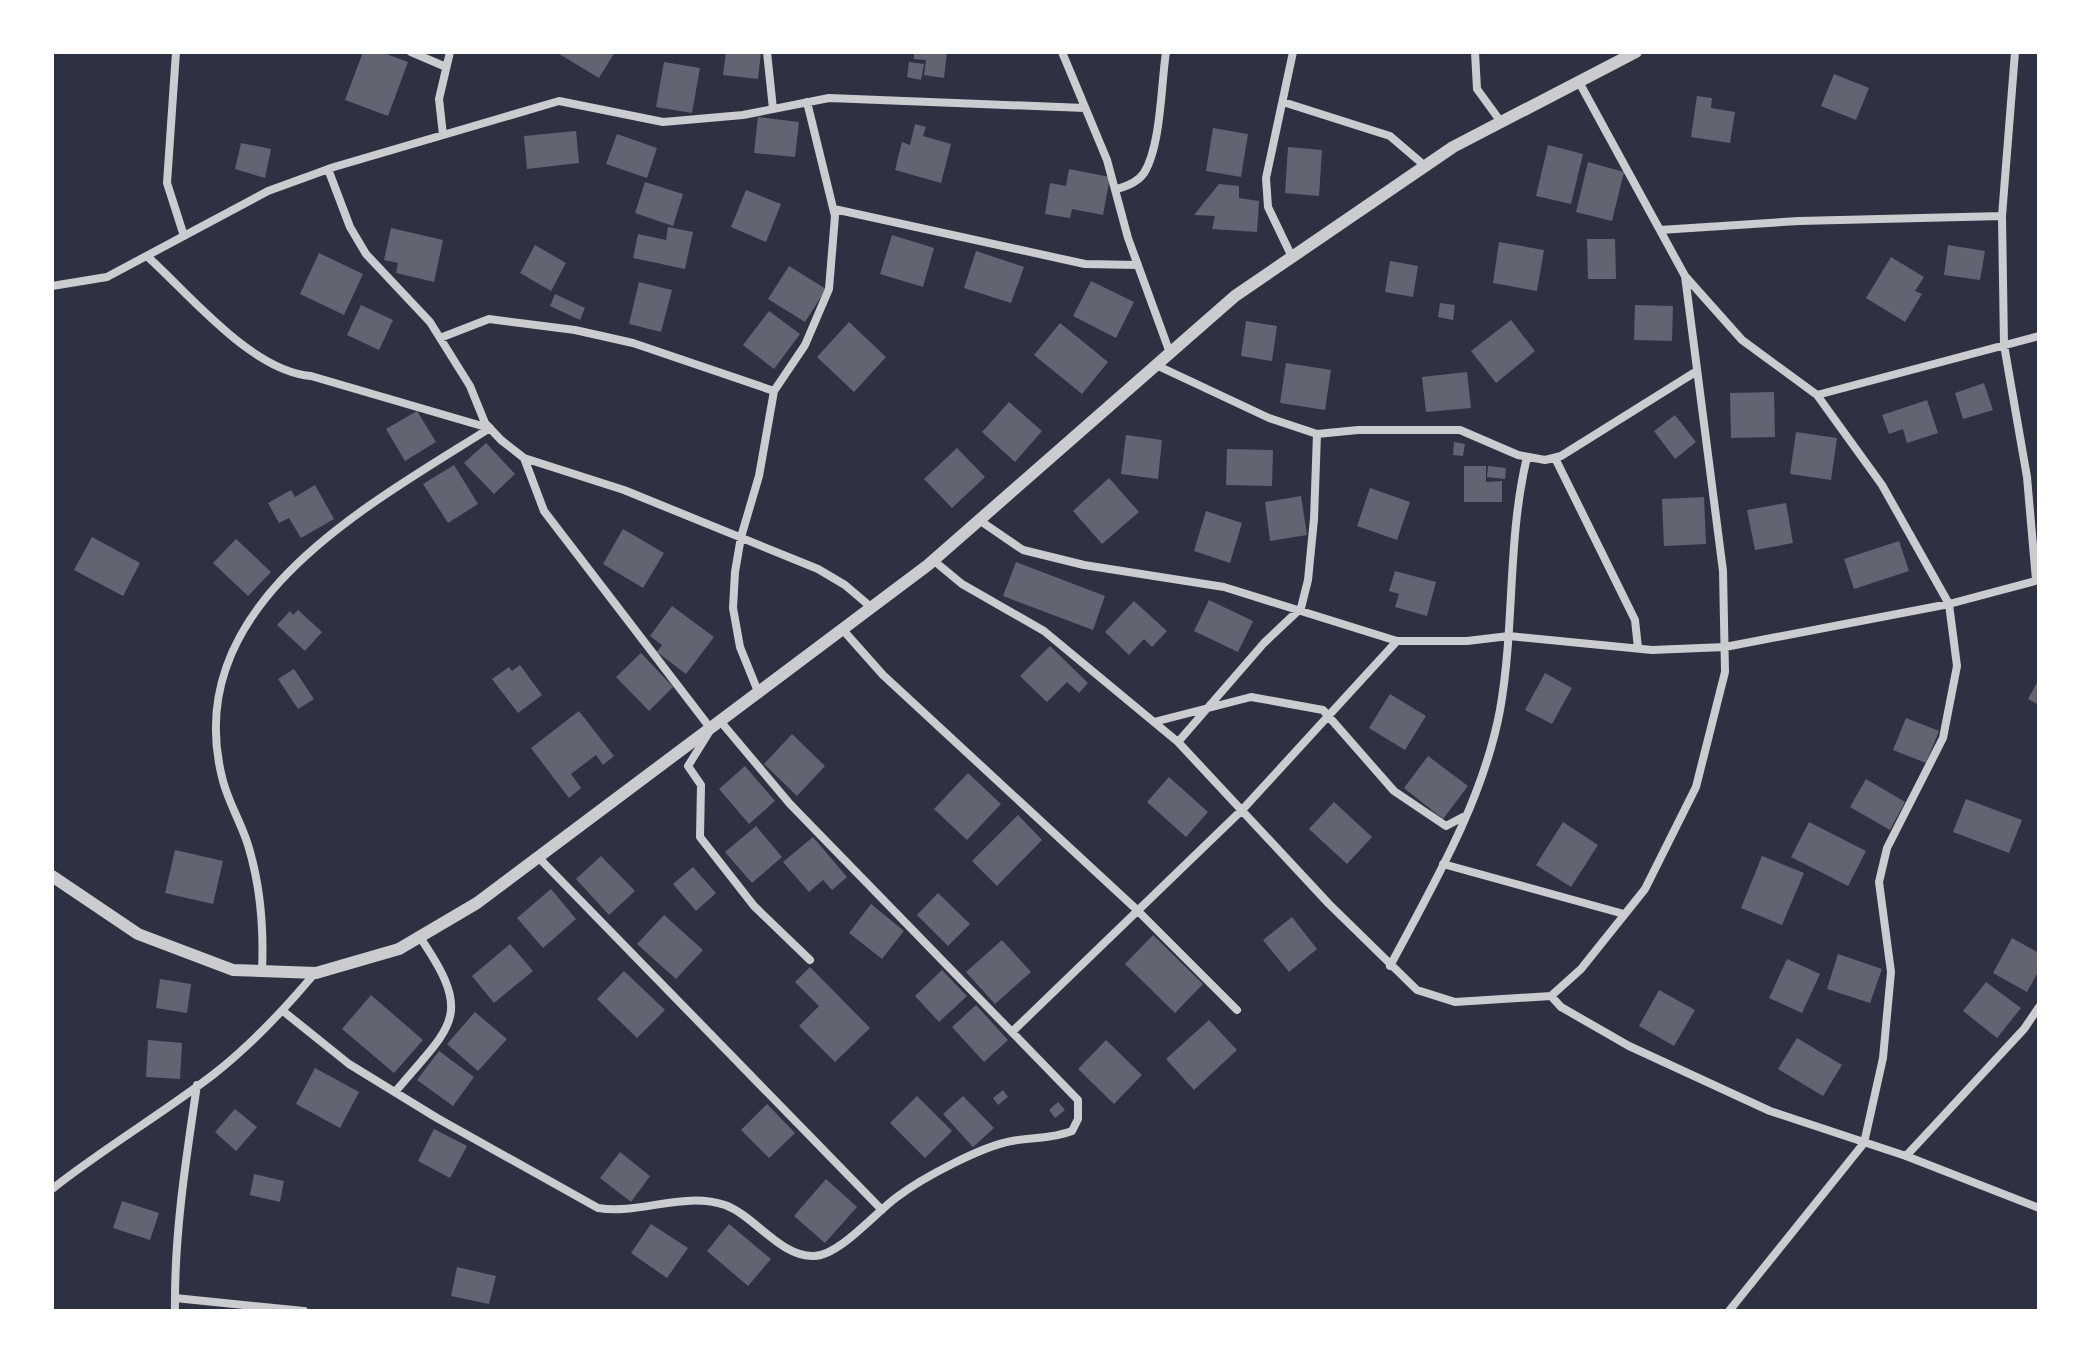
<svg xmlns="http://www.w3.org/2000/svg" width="2091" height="1363" font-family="'Playfair Display',serif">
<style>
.building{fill:#626471}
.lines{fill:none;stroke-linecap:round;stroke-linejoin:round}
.minor{stroke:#caccd0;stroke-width:8}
.tertiary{stroke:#caccd0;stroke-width:12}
</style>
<rect width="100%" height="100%" fill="#2d3142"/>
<path class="building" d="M 363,52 L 381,52 L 408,62 L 388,116 L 345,100 Z
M 556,52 L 615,52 L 599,78 Z
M 726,52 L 761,52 L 758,79 L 723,75 Z
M 914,52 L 947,52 L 944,78 L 924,75 L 926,60 L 914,59 Z
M 664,62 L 700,68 L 692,113 L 656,107 Z
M 909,62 L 924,64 L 921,80 L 907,77 Z
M 1834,74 L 1869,88 L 1856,120 L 1821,106 Z
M 1697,96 L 1712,98 L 1711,108 L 1735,112 L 1730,143 L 1691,137 Z
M 758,117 L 799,122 L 795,157 L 754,153 Z
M 915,124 L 926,127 L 923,136 L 951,144 L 941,183 L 895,170 L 902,142 L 910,145 Z
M 1213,128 L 1248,134 L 1241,177 L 1206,171 Z
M 576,131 L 579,163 L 527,169 L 524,136 Z
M 617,134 L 657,148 L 647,178 L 606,164 Z
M 241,143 L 271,149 L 265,178 L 235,169 Z
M 1548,145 L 1583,154 L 1571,204 L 1536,196 Z
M 1288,147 L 1322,150 L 1319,196 L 1285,193 Z
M 1588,162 L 1624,172 L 1612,221 L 1576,212 Z
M 1069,169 L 1110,177 L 1103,215 L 1072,209 L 1070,218 L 1045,214 L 1050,183 L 1066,186 Z
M 645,182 L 683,194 L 673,226 L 635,213 Z
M 1219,184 L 1239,186 L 1239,198 L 1259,201 L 1257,232 L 1212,229 L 1215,216 L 1194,215 Z
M 746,190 L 781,204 L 766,242 L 731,227 Z
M 668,227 L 693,232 L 685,269 L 633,258 L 638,234 L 666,240 Z
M 391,228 L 443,240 L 434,282 L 396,273 L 398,263 L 384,260 Z
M 892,235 L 934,248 L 923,287 L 880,274 Z
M 1587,239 L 1615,239 L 1616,279 L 1588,279 Z
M 1499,242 L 1544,250 L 1537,291 L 1493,283 Z
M 535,245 L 566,263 L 551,291 L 520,273 Z
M 1948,245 L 1985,251 L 1980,280 L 1944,275 Z
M 976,251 L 1024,267 L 1011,303 L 964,288 Z
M 319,253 L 363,274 L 344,315 L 300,294 Z
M 1891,257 L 1924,277 L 1915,291 L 1922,294 L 1905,322 L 1866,298 Z
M 1390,261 L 1418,266 L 1413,297 L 1385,292 Z
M 789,266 L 826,289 L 805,322 L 768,299 Z
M 1091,281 L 1134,302 L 1116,338 L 1073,316 Z
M 639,282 L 672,290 L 661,332 L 629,324 Z
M 555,294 L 585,308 L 580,320 L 550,306 Z
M 1440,303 L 1455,305 L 1453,320 L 1438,317 Z
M 361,305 L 393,320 L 379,350 L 347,335 Z
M 1635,305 L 1673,306 L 1672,341 L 1634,340 Z
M 769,311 L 800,334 L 774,369 L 743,345 Z
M 1511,320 L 1535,351 L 1496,383 L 1471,351 Z
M 1246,321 L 1277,326 L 1272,361 L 1241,356 Z
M 849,322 L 886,357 L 854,392 L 817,357 Z
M 1060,323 L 1108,362 L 1082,394 L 1034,355 Z
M 1286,363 L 1331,370 L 1325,410 L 1280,403 Z
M 1467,372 L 1471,408 L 1426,412 L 1422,377 Z
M 1984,383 L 1993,410 L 1963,419 L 1955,393 Z
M 1774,392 L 1775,437 L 1731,438 L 1730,393 Z
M 1927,400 L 1938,433 L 1907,443 L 1903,429 L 1889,434 L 1882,415 Z
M 1009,402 L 1042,431 L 1015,462 L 982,432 Z
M 417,411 L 436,442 L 405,461 L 386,429 Z
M 1675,415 L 1696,442 L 1675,459 L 1654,431 Z
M 1796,432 L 1837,438 L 1831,480 L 1790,474 Z
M 1126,435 L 1162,440 L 1158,479 L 1121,474 Z
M 1454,442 L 1465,444 L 1463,456 L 1453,455 Z
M 486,443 L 515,474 L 494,494 L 464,463 Z
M 957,448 L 985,477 L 952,508 L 924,479 Z
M 1227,449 L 1273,450 L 1272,486 L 1226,485 Z
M 454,465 L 478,504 L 448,523 L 423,484 Z
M 1464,466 L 1486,466 L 1486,482 L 1502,481 L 1502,502 L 1464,502 Z
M 1488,466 L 1506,468 L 1505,479 L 1487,477 Z
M 1109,478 L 1139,512 L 1102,544 L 1073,511 Z
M 315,485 L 334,519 L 301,538 L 289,518 L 279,523 L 268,503 L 291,490 L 295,497 Z
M 1370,488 L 1410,502 L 1397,540 L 1357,526 Z
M 1301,496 L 1307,535 L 1270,541 L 1265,502 Z
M 1704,497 L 1706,544 L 1664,546 L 1662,499 Z
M 1786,503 L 1793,543 L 1755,550 L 1747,510 Z
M 1206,511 L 1242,523 L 1230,563 L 1194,551 Z
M 623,529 L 664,553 L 643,588 L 603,564 Z
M 92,537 L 140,563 L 123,596 L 74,570 Z
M 236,539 L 271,572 L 248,596 L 213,563 Z
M 1899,541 L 1909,571 L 1854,589 L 1844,559 Z
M 1016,562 L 1105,596 L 1093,630 L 1003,596 Z
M 1395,571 L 1436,582 L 1427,616 L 1395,607 L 1399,594 L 1389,591 Z
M 1209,600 L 1253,621 L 1238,652 L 1194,631 Z
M 1134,601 L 1167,631 L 1152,647 L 1144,639 L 1129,655 L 1105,632 Z
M 672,606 L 714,637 L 686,674 L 657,652 L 662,645 L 650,636 Z
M 298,610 L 322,632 L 305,651 L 277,625 L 290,611 L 293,615 Z
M 1050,646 L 1088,683 L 1079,693 L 1067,682 L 1047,702 L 1020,676 Z
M 641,653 L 673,687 L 649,711 L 616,677 Z
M 520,665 L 542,695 L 518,713 L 492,679 L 509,667 L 512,671 Z
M 294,669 L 314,699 L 298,709 L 278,679 Z
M 1545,673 L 1572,688 L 1552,724 L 1525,710 Z
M 2039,679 L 2039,705 L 2028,699 Z
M 1390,694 L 1426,716 L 1405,750 L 1369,728 Z
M 579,711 L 614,756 L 603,765 L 596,755 L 571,774 L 581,788 L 569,798 L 531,748 Z
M 1906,718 L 1939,731 L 1926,763 L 1893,750 Z
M 792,734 L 825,766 L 797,796 L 764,764 Z
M 1428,756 L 1468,786 L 1443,819 L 1404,788 Z
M 745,766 L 775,801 L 749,824 L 719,789 Z
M 968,773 L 1001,804 L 967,840 L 934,809 Z
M 1169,777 L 1208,812 L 1186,837 L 1147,802 Z
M 1866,779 L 1905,802 L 1890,830 L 1850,807 Z
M 1966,799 L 2022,820 L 2009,853 L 1953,832 Z
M 1334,802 L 1372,837 L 1347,864 L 1309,829 Z
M 1018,815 L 1042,840 L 997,886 L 972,861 Z
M 1563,822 L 1598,845 L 1571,887 L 1536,865 Z
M 1809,822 L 1866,851 L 1848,886 L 1791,857 Z
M 756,826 L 782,857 L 752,883 L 725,852 Z
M 813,837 L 847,877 L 832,890 L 823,880 L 809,892 L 783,862 Z
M 175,850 L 223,861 L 213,904 L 165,893 Z
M 601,856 L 635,891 L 609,915 L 576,879 Z
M 1762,856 L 1804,873 L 1782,925 L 1741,908 Z
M 693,867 L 716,893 L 696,911 L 673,884 Z
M 551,889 L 576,919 L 543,948 L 517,918 Z
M 938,893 L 970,924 L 948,946 L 917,915 Z
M 871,904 L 904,931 L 882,959 L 849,933 Z
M 664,915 L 703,950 L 676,979 L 637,944 Z
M 1292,917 L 1317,949 L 1289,972 L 1263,940 Z
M 1153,935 L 1203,984 L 1175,1013 L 1125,964 Z
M 2012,938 L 2039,953 L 2039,970 L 2027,992 L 1993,973 Z
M 1002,940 L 1031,972 L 995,1004 L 966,972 Z
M 510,944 L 533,971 L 494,1003 L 472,976 Z
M 1838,954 L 1882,969 L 1870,1003 L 1827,989 Z
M 1787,959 L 1820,974 L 1802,1013 L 1769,998 Z
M 810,967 L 870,1028 L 835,1062 L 799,1026 L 819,1006 L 795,982 Z
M 942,970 L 967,996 L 939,1022 L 915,996 Z
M 624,971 L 665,1010 L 637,1038 L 597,999 Z
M 160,979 L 191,984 L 187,1013 L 156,1008 Z
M 1986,982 L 2021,1008 L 1997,1038 L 1963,1011 Z
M 1659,990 L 1695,1010 L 1674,1046 L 1639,1026 Z
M 371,995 L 423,1040 L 394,1073 L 342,1029 Z
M 976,1005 L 1008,1040 L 984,1062 L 952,1027 Z
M 475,1012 L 507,1039 L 478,1071 L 447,1044 Z
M 1209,1020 L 1237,1050 L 1194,1090 L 1166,1059 Z
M 1797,1038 L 1842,1065 L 1823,1096 L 1778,1069 Z
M 148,1040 L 182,1043 L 180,1079 L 146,1077 Z
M 1106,1040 L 1142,1075 L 1114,1104 L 1078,1069 Z
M 439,1051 L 474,1077 L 453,1106 L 417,1080 Z
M 315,1068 L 359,1092 L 340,1128 L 296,1104 Z
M 1003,1090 L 1008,1097 L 998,1105 L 993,1098 Z
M 917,1096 L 952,1131 L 925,1158 L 890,1123 Z
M 963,1096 L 994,1128 L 973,1147 L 943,1114 Z
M 1058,1102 L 1065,1110 L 1055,1118 L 1049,1110 Z
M 767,1104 L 795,1133 L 769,1158 L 741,1130 Z
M 235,1109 L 257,1127 L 236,1151 L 215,1132 Z
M 434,1129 L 467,1146 L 450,1178 L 418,1161 Z
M 620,1152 L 650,1176 L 631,1202 L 600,1178 Z
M 254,1174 L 284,1181 L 280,1202 L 250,1195 Z
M 826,1179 L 857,1207 L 825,1243 L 794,1216 Z
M 122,1201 L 159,1213 L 150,1240 L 113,1228 Z
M 651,1224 L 688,1248 L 667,1278 L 631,1253 Z
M 729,1224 L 771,1259 L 748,1286 L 707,1251 Z
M 457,1267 L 496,1276 L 489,1304 L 451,1296 Z"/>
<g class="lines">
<path class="minor" d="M 176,52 L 167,183 L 184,236
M 411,52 L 446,67
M 767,52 L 773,109
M 1062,52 L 1107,160 L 1128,238 L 1170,353
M 1475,52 L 1477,89 L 1501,122
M 2015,52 L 2002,216 L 2004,345 L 2027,477 L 2036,580
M 1579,82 L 1685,276 L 1742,340 L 1817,395 L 1882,485 L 1949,604 L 1957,666 L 1943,738 L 1887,848 L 1879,882 L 1891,972 L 1883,1058 L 1864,1143 L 1729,1311
M 1283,102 L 1390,136 L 1425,166
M 443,135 L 439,99 L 450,52
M 328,169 L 350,227 L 366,254 L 430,322 L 470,386 L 485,423 L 501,440 L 524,458 L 624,490 L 818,569 L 845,585 L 872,608
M 1117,189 C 1128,186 1138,182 1144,173 C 1161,146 1161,85 1166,52
M 834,209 L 1085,264 L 1138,265
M 1660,230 L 1799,221 L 2002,216
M 1292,257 L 1268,207 L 1266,178 L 1293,52
M 149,258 C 192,297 252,371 311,376 L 489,428
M 52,286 L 107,277 L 268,191 L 334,167 L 559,101 L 663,122 L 743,115 L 829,98 L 1085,108
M 440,338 L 489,319 L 575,330 L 633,343 L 774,391
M 1156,365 L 1269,418 L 1317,434 L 1358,430 L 1460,430 L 1518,455 L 1545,460 L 1561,456 L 1697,371
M 1817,395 L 2039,336
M 524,458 L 544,511 L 711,729 L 688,766 L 701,785 L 700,837 L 754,906 L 810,960
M 1555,458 L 1635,620 L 1638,648
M 979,520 L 1023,550 L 1084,565 L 1224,587 L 1397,641 L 1467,641 L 1509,636 L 1652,650 L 1725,647 L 1949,604 L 2039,580
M 933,560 L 962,584 L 1044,631 L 1178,742 L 1329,904 L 1417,990 L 1455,1002 L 1551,996 L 1581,969 L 1645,889 L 1696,787 L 1725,672 L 1723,571 L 1685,276
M 843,630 L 883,675 L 1136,909 L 1237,1010
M 759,694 L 740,647 L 733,608 L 735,572 L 741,537 L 759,476 L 774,391 L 805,345 L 829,289 L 835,216 L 807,102
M 1154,722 L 1251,697 L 1323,710 L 1394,791 L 1446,826 L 1463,817
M 1178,742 L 1264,643 L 1301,608 L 1308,580 L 1314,519 L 1317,434
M 538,857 L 882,1210
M 1443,864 L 1624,914
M 1390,966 C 1433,885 1483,801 1500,710 C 1515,626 1507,540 1527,457
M 262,971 C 264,927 261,887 248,845 C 241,822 227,800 222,777 C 179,604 369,505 490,428
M 1551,996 L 1561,1007 L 1629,1046 L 1770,1111 L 1906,1156 L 2039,1208
M 283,1011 L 349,1064 L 437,1118 L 598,1208 C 640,1215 683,1191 725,1205 C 755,1216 780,1257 814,1256 C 839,1256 876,1212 897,1197 C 922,1178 982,1146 1012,1141 C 1033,1137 1052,1139 1072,1131 L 1078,1119 L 1078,1100 L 790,804 L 721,722
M 1013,1031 L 1243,809 L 1397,641
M 395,1092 C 452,1024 475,1017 419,936
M 1906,1156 L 2024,1029 L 2039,1007
M 52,1189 C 104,1148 162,1114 214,1074 C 252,1044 284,1010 315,973
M 175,1298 L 304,1311
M 175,1311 C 174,1235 186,1159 197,1085"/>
<path class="tertiary" d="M 52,876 L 138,934 L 233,970 L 316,973 L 399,949 L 477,903 L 928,565 L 1235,296 L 1453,147 L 1636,52"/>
</g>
<rect width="2091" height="1363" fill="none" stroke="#ffffff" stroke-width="108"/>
</svg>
